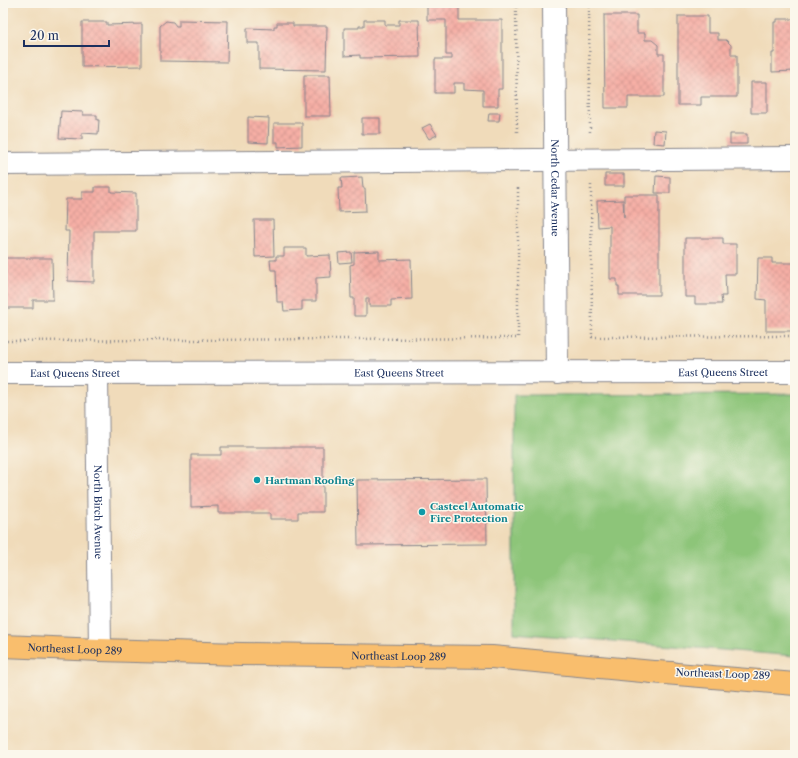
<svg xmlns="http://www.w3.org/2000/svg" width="798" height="758" font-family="'Libre Caslon Text',serif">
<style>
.grass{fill:#8dc579;stroke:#547a6c}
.building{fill:url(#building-cross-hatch)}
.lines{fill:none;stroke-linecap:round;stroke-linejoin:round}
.minor-casing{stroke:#86858c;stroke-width:24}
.major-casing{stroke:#86858c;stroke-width:24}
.highway-casing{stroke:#86858c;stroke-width:24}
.path{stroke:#86858c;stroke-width:2.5;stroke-dasharray:1 3;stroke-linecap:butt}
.minor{stroke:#fff;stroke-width:22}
.major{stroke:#f9be6d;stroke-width:22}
.highway{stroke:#f9be6d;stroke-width:22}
.culture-dot{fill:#0f9aa8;stroke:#fbf7ec;stroke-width:1.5}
.labels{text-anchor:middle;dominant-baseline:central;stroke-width:3;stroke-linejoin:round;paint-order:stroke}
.street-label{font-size:10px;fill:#1b2f5e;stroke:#fbf7ec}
.culture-label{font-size:10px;font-weight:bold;fill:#0d838f;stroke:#fbf7ec;text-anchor:start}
</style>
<defs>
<pattern id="building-cross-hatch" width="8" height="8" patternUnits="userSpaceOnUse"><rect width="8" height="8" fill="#f6afa5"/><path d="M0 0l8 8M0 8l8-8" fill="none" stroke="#d29790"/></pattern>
</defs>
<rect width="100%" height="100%" fill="#fbf7ec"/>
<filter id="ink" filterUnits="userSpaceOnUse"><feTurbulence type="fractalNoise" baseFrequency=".025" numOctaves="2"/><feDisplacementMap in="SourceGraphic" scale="8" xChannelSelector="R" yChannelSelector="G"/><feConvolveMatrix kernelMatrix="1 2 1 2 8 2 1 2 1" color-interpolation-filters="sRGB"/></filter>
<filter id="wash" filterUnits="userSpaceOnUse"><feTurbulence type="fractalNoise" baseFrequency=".012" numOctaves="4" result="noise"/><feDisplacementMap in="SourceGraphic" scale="16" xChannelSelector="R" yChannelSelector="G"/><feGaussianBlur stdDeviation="0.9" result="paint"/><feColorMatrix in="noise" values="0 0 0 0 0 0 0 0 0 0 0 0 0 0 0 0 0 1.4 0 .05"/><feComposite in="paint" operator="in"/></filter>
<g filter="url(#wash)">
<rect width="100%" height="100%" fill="#f0dbba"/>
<path class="grass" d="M 795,394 L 795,656 L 514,633 L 514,395 Z"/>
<g id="blocks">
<path class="building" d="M 427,3 L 459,3 L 459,20 L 502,20 L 502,89 L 498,89 L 498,106 L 483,106 L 483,90 L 464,89 L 464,83 L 454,83 L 454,93 L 435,93 L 435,59 L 452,59 L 452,55 L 446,55 L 446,20 L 427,20 Z
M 604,15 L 637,15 L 637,33 L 645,33 L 645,40 L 652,40 L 658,45 L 658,54 L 664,54 L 664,97 L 628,97 L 628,108 L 605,108 Z
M 678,16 L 708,16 L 708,33 L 718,33 L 718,40 L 726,40 L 731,45 L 731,55 L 737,55 L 737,97 L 701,97 L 701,105 L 678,105 Z
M 777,19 L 794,19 L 794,22 L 795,22 L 795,71 L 772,72 L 772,53 L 774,53 L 774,22 L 777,22 Z
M 179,20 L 228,21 L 227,62 L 160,61 L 160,26 L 166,21 L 173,22 L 176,26 L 179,26 Z
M 364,20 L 385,20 L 385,25 L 399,25 L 399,20 L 419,20 L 420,57 L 360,58 L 360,55 L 344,56 L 344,28 L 359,28 L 359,26 L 364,26 Z
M 82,22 L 107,22 L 107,25 L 142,24 L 142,66 L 82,67 Z
M 277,23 L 293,23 L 293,26 L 327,26 L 326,70 L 259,69 L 259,43 L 247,43 L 247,28 L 274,29 L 274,26 L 277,26 Z
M 304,75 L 330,75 L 331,116 L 304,116 Z
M 751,82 L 767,82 L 767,113 L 751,113 Z
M 61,111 L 83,112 L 83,115 L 97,115 L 97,120 L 99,120 L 98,134 L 82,133 L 82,139 L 59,138 Z
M 489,113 L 500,113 L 499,121 L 488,121 Z
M 248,117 L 269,118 L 268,143 L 248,142 Z
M 362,118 L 380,118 L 380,134 L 362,134 Z
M 274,123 L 302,123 L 302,146 L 278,147 L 278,142 L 274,142 Z
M 430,124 L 437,135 L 429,139 L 422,128 Z
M 654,130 L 666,131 L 665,144 L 653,143 Z
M 730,134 L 747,134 L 747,144 L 730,144 Z
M 605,174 L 624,174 L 624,186 L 605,186 Z
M 656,176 L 670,177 L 670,193 L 655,193 Z
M 362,177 L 363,188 L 365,188 L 366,211 L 339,212 L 338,188 L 342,188 L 341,178 Z
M 95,187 L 111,187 L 111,192 L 136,193 L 136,231 L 94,231 L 94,282 L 68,281 L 69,231 L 65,231 L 66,199 L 82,199 L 82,192 L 95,192 Z
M 624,195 L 659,195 L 659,295 L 619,295 L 619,286 L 617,286 L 617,279 L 610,279 L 610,226 L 598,227 L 597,201 L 623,200 L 624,217 Z
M 254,220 L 273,220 L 274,256 L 255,257 Z
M 685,238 L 723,238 L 723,244 L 736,244 L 736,274 L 725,274 L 726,296 L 721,296 L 722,304 L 695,304 L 695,297 L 685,297 Z
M 284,248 L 306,248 L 306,256 L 330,255 L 331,277 L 316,278 L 316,301 L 302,301 L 302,310 L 284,311 L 283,302 L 277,302 L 276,270 L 271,270 L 270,260 L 276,260 L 276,256 L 284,256 Z
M 379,251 L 379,260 L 411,259 L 412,299 L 391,300 L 391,306 L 369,306 L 369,298 L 366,298 L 366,316 L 354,316 L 354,298 L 351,298 L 350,265 L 354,264 L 354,252 Z
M 351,252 L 352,262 L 339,263 L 338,253 Z
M 3,258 L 52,258 L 53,300 L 33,300 L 33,308 L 3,308 Z
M 758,258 L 772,258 L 772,263 L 795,263 L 795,331 L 766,331 L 766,300 L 757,299 Z
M 221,447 L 323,447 L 323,512 L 298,512 L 298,519 L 270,519 L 270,513 L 218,513 L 218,506 L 191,507 L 191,455 L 221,455 Z
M 486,479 L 487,544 L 358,545 L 357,480 Z"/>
</g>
</g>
<g filter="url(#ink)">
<use href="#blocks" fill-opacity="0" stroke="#86858c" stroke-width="1"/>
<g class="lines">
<defs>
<g id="minor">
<path id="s1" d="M 554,3 L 557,373"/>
<path d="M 3,164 L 795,158"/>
<path id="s2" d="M 3,373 L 795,372"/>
<path id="s3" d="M 97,374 L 100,650"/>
</g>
<g id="major">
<path id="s4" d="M 3,646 L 100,650 L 241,654 L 492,657 L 653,672 L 672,673"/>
</g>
<path id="highway" d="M 653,672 L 795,684"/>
</defs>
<use href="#minor" class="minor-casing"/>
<use href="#major" class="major-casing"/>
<use href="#highway" class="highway-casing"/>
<path class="path" d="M 516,3 L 517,134
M 589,3 L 590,134
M 591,185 L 592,337 L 795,336
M 3,341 L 518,338 L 518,185"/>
<use href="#minor" class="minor"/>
<use href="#major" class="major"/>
<use href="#highway" class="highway"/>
</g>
</g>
<g class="culture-dot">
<circle cx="257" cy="480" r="4"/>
<circle cx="422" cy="512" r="4"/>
</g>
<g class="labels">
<g class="street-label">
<text stroke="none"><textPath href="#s1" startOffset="185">North Cedar Avenue</textPath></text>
<text stroke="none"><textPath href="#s2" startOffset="720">East Queens Street</textPath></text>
<text stroke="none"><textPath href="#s2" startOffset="396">East Queens Street</textPath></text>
<text stroke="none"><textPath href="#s2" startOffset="72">East Queens Street</textPath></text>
<text stroke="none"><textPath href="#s3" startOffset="138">North Birch Avenue</textPath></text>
<text stroke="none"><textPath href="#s4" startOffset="72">Northeast Loop 289</textPath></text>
<text stroke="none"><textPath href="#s4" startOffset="396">Northeast Loop 289</textPath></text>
<text transform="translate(723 674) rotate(2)">Northeast Loop 289</text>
</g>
<g class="culture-label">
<text x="265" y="480">Hartman Roofing</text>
<text x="430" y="506">Casteel Automatic<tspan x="430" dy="12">Fire Protection</tspan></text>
</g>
</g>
<rect width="798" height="758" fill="none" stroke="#fbf7ec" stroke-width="16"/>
<path d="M24 40v6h85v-6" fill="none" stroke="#1b2f5e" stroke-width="2"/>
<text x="30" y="40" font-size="12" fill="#1b2f5e" stroke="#fbf7ec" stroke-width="3" paint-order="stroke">20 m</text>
</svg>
